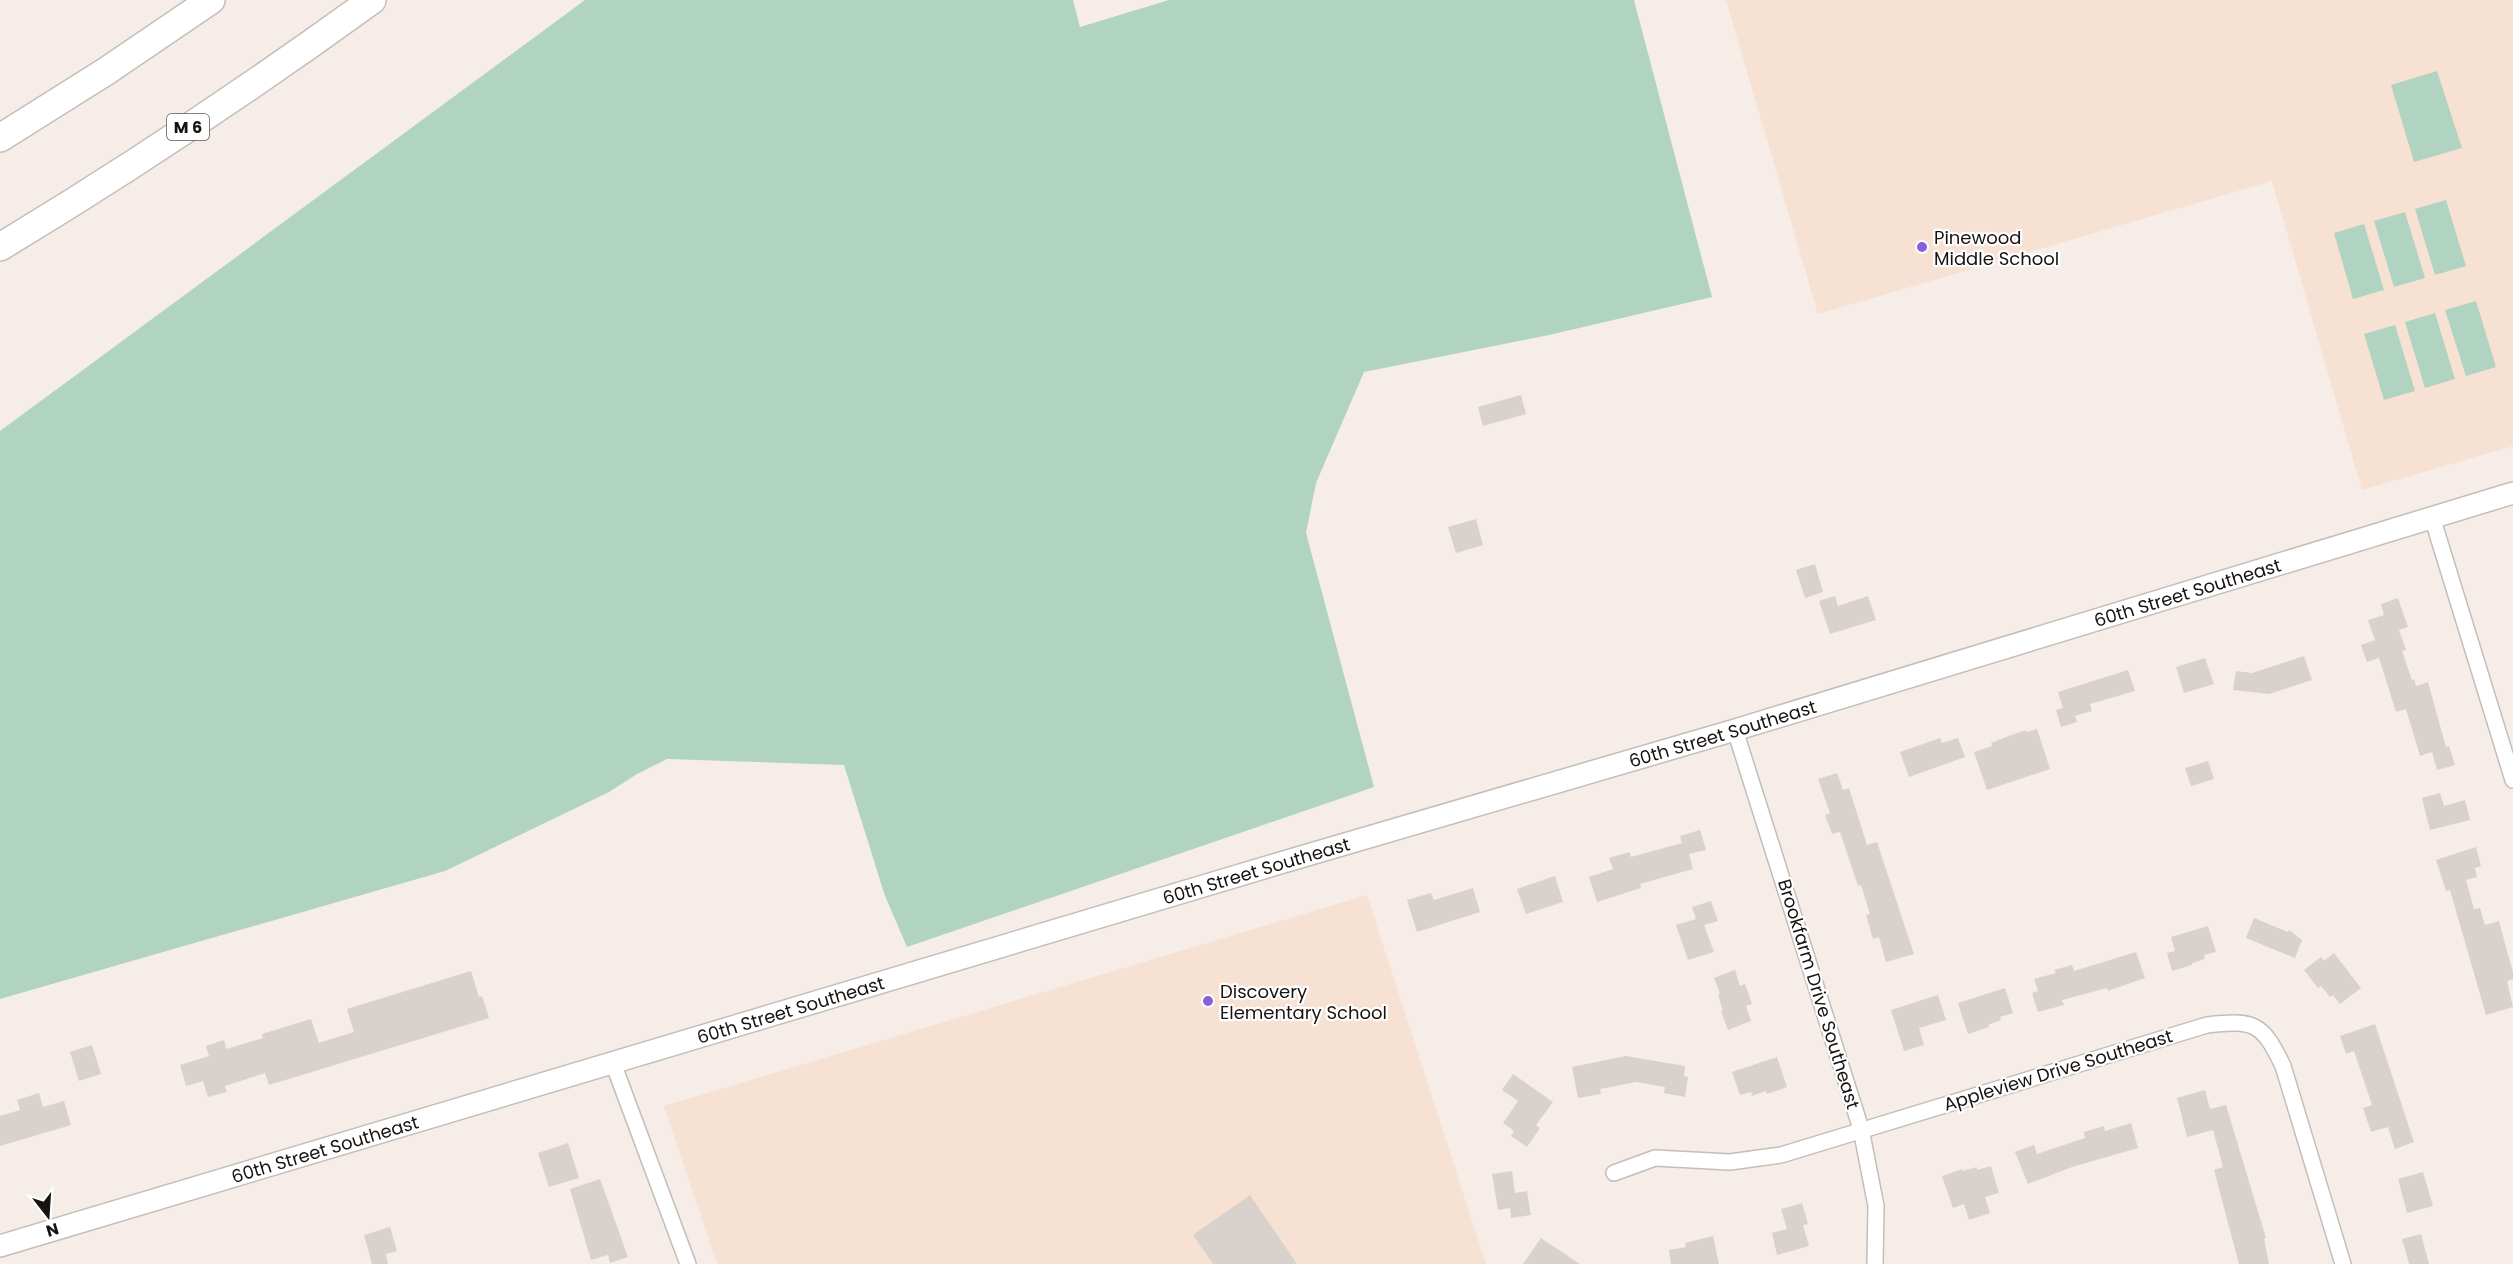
<svg xmlns="http://www.w3.org/2000/svg" width="2513" height="1264" font-family="Poppins,sans-serif">
<style>
.education{fill:#f6e1d3}
.green{fill:#b1d4c2}
.building{fill:#d9d1cb}
.lines{fill:none;stroke-linecap:round;stroke-linejoin:round}
.street-casing{stroke:#c5bdb7;stroke-width:18}
.secondary-casing{stroke:#c5bdb7;stroke-width:24}
.highway-casing{stroke:#c5bdb7;stroke-width:30}
.street{stroke:#fff;stroke-width:15}
.secondary{stroke:#fff;stroke-width:21}
.highway{stroke:#fff;stroke-width:27}
.poi-dot{fill:#875fd9;stroke:#fff;stroke-width:2}
.labels{text-anchor:middle;dominant-baseline:central;stroke-width:4.5;stroke-linejoin:round;paint-order:stroke}
.shield{fill:#fff;stroke:#5c5a58;stroke-width:1.5}
.shield-label{font-size:16px;font-weight:bold;fill:#161311}
.poi-label{font-size:18px;fill:#161311;stroke:#fff;text-anchor:start}
.street-label{font-size:18px;fill:#161311;stroke:#fff}
</style>
<rect width="100%" height="100%" fill="#f6ede8"/>
<path class="education" d="M 1726,0 L 2513,0 L 2513,446 L 2362,490 L 2272,181 L 1818,314 Z
M 1367,895 L 1486,1264 L 717,1264 L 664,1106 Z"/>
<path class="green" d="M 585,0 L 1073,0 L 1080,27 L 1169,0 L 1634,0 L 1712,297 L 1549,335 L 1364,372 L 1316,483 L 1306,533 L 1374,787 L 907,947 L 885,896 L 844,765 L 667,759 L 637,774 L 609,792 L 445,871 L 0,999 L 0,431 Z
M 2437,71 L 2462,148 L 2414,162 L 2391,85 Z
M 2446,200 L 2466,266 L 2435,275 L 2415,209 Z
M 2405,212 L 2425,278 L 2394,287 L 2374,221 Z
M 2364,224 L 2384,290 L 2353,299 L 2334,233 Z
M 2476,301 L 2496,367 L 2466,376 L 2445,310 Z
M 2435,313 L 2455,379 L 2425,388 L 2405,322 Z
M 2395,325 L 2415,391 L 2384,400 L 2364,334 Z"/>
<path class="building" d="M 1521,395 L 1526,414 L 1483,426 L 1478,407 Z
M 1476,519 L 1483,545 L 1456,553 L 1448,527 Z
M 1815,564 L 1823,592 L 1805,598 L 1796,570 Z
M 1835,596 L 1838,606 L 1868,596 L 1876,620 L 1830,634 L 1819,601 Z
M 2398,598 L 2408,627 L 2399,630 L 2406,650 L 2402,651 L 2412,680 L 2414,679 L 2416,686 L 2428,682 L 2446,747 L 2449,746 L 2455,765 L 2437,770 L 2432,752 L 2420,756 L 2406,709 L 2396,712 L 2379,658 L 2367,662 L 2361,645 L 2375,640 L 2368,620 L 2384,615 L 2381,604 Z
M 2304,656 L 2312,680 L 2269,694 L 2233,690 L 2236,671 L 2252,673 Z
M 2205,658 L 2214,684 L 2184,693 L 2176,667 Z
M 2128,670 L 2135,691 L 2090,704 L 2092,711 L 2075,716 L 2077,722 L 2061,727 L 2056,710 L 2063,708 L 2058,692 Z
M 2037,729 L 2050,769 L 1987,790 L 1974,752 L 1992,746 L 1991,743 L 2006,737 L 2026,730 L 2027,732 Z
M 1940,738 L 1942,743 L 1958,738 L 1965,757 L 1909,777 L 1900,752 Z
M 2208,761 L 2214,779 L 2191,786 L 2185,768 Z
M 1837,773 L 1843,790 L 1849,788 L 1867,845 L 1877,842 L 1914,954 L 1886,962 L 1879,937 L 1873,939 L 1866,915 L 1870,914 L 1861,885 L 1858,886 L 1840,832 L 1832,834 L 1825,815 L 1830,813 L 1818,779 Z
M 2440,793 L 2444,806 L 2465,800 L 2470,820 L 2430,830 L 2422,798 Z
M 1700,830 L 1706,850 L 1689,854 L 1693,869 L 1640,884 L 1641,888 L 1597,902 L 1589,877 L 1613,869 L 1609,858 L 1629,852 L 1631,857 L 1682,843 L 1680,836 Z
M 2476,847 L 2481,866 L 2475,868 L 2477,877 L 2466,880 L 2474,909 L 2480,908 L 2485,925 L 2499,921 L 2513,973 L 2513,979 L 2507,981 L 2513,1007 L 2486,1015 L 2450,890 L 2446,891 L 2436,860 Z
M 1555,876 L 1563,902 L 1526,914 L 1517,889 Z
M 1473,888 L 1480,912 L 1417,932 L 1407,900 L 1431,893 L 1434,900 Z
M 1711,901 L 1718,921 L 1704,925 L 1714,952 L 1688,960 L 1676,925 L 1696,919 L 1692,907 Z
M 2254,918 L 2288,932 L 2289,930 L 2302,940 L 2295,958 L 2246,938 Z
M 2208,926 L 2216,952 L 2204,955 L 2205,959 L 2192,963 L 2192,965 L 2172,971 L 2167,953 L 2175,951 L 2171,937 Z
M 2136,952 L 2145,978 L 2108,991 L 2107,988 L 2062,1000 L 2064,1005 L 2038,1012 L 2032,993 L 2038,991 L 2034,979 L 2056,973 L 2054,970 L 2072,965 L 2074,971 Z
M 2334,953 L 2361,988 L 2340,1004 L 2333,995 L 2330,997 L 2321,986 L 2318,988 L 2304,970 L 2321,957 L 2324,961 Z
M 1735,970 L 1740,986 L 1745,984 L 1752,1004 L 1746,1006 L 1751,1021 L 1728,1030 L 1721,1011 L 1723,1011 L 1718,995 L 1720,994 L 1714,978 Z
M 471,971 L 479,997 L 482,996 L 489,1018 L 269,1085 L 265,1073 L 225,1086 L 227,1092 L 208,1097 L 203,1081 L 186,1086 L 180,1065 L 209,1056 L 206,1046 L 224,1040 L 226,1049 L 263,1038 L 262,1034 L 311,1019 L 319,1043 L 325,1041 L 354,1032 L 347,1009 Z
M 2005,988 L 2013,1013 L 2000,1017 L 2001,1020 L 1988,1025 L 1989,1027 L 1968,1034 L 1958,1003 Z
M 1938,995 L 1946,1020 L 1919,1028 L 1924,1045 L 1904,1051 L 1891,1010 Z
M 2375,1024 L 2414,1142 L 2395,1149 L 2388,1127 L 2371,1132 L 2363,1108 L 2372,1105 L 2354,1051 L 2346,1054 L 2340,1036 Z
M 92,1045 L 101,1074 L 79,1081 L 70,1052 Z
M 1626,1056 L 1685,1066 L 1684,1076 L 1688,1077 L 1685,1097 L 1664,1093 L 1665,1087 L 1636,1082 L 1600,1089 L 1601,1094 L 1578,1098 L 1572,1067 Z
M 1777,1057 L 1787,1087 L 1767,1094 L 1766,1091 L 1752,1096 L 1751,1092 L 1740,1095 L 1732,1072 Z
M 1513,1074 L 1553,1102 L 1536,1125 L 1540,1128 L 1527,1147 L 1511,1136 L 1514,1131 L 1503,1123 L 1518,1101 L 1502,1090 Z
M 2205,1090 L 2210,1109 L 2226,1105 L 2266,1238 L 2264,1239 L 2269,1264 L 2239,1264 L 2214,1170 L 2223,1167 L 2213,1130 L 2187,1137 L 2177,1098 Z
M 39,1093 L 43,1107 L 64,1101 L 71,1125 L 0,1146 L 0,1116 L 20,1110 L 17,1100 Z
M 2131,1123 L 2138,1148 L 2072,1167 L 2028,1184 L 2015,1152 L 2034,1145 L 2037,1154 L 2085,1138 L 2084,1132 L 2104,1126 L 2105,1131 Z
M 568,1143 L 579,1178 L 549,1187 L 538,1153 Z
M 1991,1166 L 1999,1193 L 1985,1197 L 1990,1213 L 1969,1220 L 1964,1204 L 1953,1208 L 1942,1176 L 1963,1169 L 1963,1171 L 1977,1167 L 1977,1170 Z
M 1512,1171 L 1515,1193 L 1527,1191 L 1531,1215 L 1511,1218 L 1510,1208 L 1498,1210 L 1492,1174 Z
M 2423,1172 L 2433,1206 L 2407,1213 L 2398,1179 Z
M 600,1179 L 628,1257 L 610,1263 L 608,1255 L 591,1260 L 570,1189 Z
M 1250,1195 L 1297,1264 L 1213,1264 L 1193,1235 Z
M 1802,1203 L 1808,1224 L 1803,1225 L 1809,1246 L 1777,1255 L 1772,1233 L 1787,1229 L 1781,1209 Z
M 390,1227 L 397,1251 L 386,1254 L 388,1264 L 372,1264 L 364,1235 Z
M 2421,1234 L 2429,1264 L 2409,1264 L 2402,1239 Z
M 1713,1236 L 1719,1264 L 1671,1264 L 1669,1250 L 1686,1247 L 1685,1243 Z
M 1541,1238 L 1580,1264 L 1523,1264 Z"/>
<g class="lines">
<defs>
<path id="street" d="M 2432,517 L 2513,780
M 1735,730 L 1861,1129 L 1876,1206 L 1875,1264
M 613,1063 L 688,1264
M 1614,1173 L 1655,1158 L 1730,1162 L 1781,1155 L 2207,1025 C 2254,1020 2262,1022 2283,1066 L 2343,1264"/>
<g id="secondary">
<path id="s1" d="M 0,1246 L 1287,861 L 1735,730 L 2513,493"/>
</g>
<path id="highway" d="M 0,138 L 105,72 L 211,0
M 0,247 C 128,170 252,87 372,0"/>
</defs>
<use href="#street" class="street-casing"/>
<use href="#secondary" class="secondary-casing"/>
<use href="#highway" class="highway-casing"/>
<use href="#street" class="street"/>
<use href="#secondary" class="secondary"/>
<use href="#highway" class="highway"/>
</g>
<g class="poi-dot">
<circle cx="1922" cy="247" r="6"/>
<circle cx="1208" cy="1001" r="6"/>
</g>
<g class="labels">
<rect class="shield" x="167" y="114" width="42" height="26" rx="4.5"/>
<g class="shield-label">
<text x="188" y="127">M 6</text>
</g>
<g class="poi-label">
<text x="1934" y="237">Pinewood<tspan x="1934" dy="21">Middle School</tspan></text>
<text x="1220" y="991">Discovery<tspan x="1220" dy="21">Elementary School</tspan></text>
</g>
<g class="street-label">
<text stroke="none"><textPath href="#s1" startOffset="2283">60th Street Southeast</textPath></text>
<text stroke="none"><textPath href="#s1" startOffset="1797">60th Street Southeast</textPath></text>
<text stroke="none"><textPath href="#s1" startOffset="1311">60th Street Southeast</textPath></text>
<text transform="translate(1819 994) rotate(73)">Brookfarm Drive Southeast</text>
<text stroke="none"><textPath href="#s1" startOffset="825">60th Street Southeast</textPath></text>
<text transform="translate(2058 1070) rotate(-17)">Appleview Drive Southeast</text>
<text stroke="none"><textPath href="#s1" startOffset="339">60th Street Southeast</textPath></text>
</g>
</g>
<g transform="translate(48 1216) rotate(163)" stroke="#ffffff" stroke-width="4.5" paint-order="stroke">
<path d="M0-4.5L10 22L0 15L-10 22Z" fill="#161311"/>
<text y="-9" font-size="16" font-weight="bold" text-anchor="middle" fill="#161311">N</text>
</g>
</svg>
